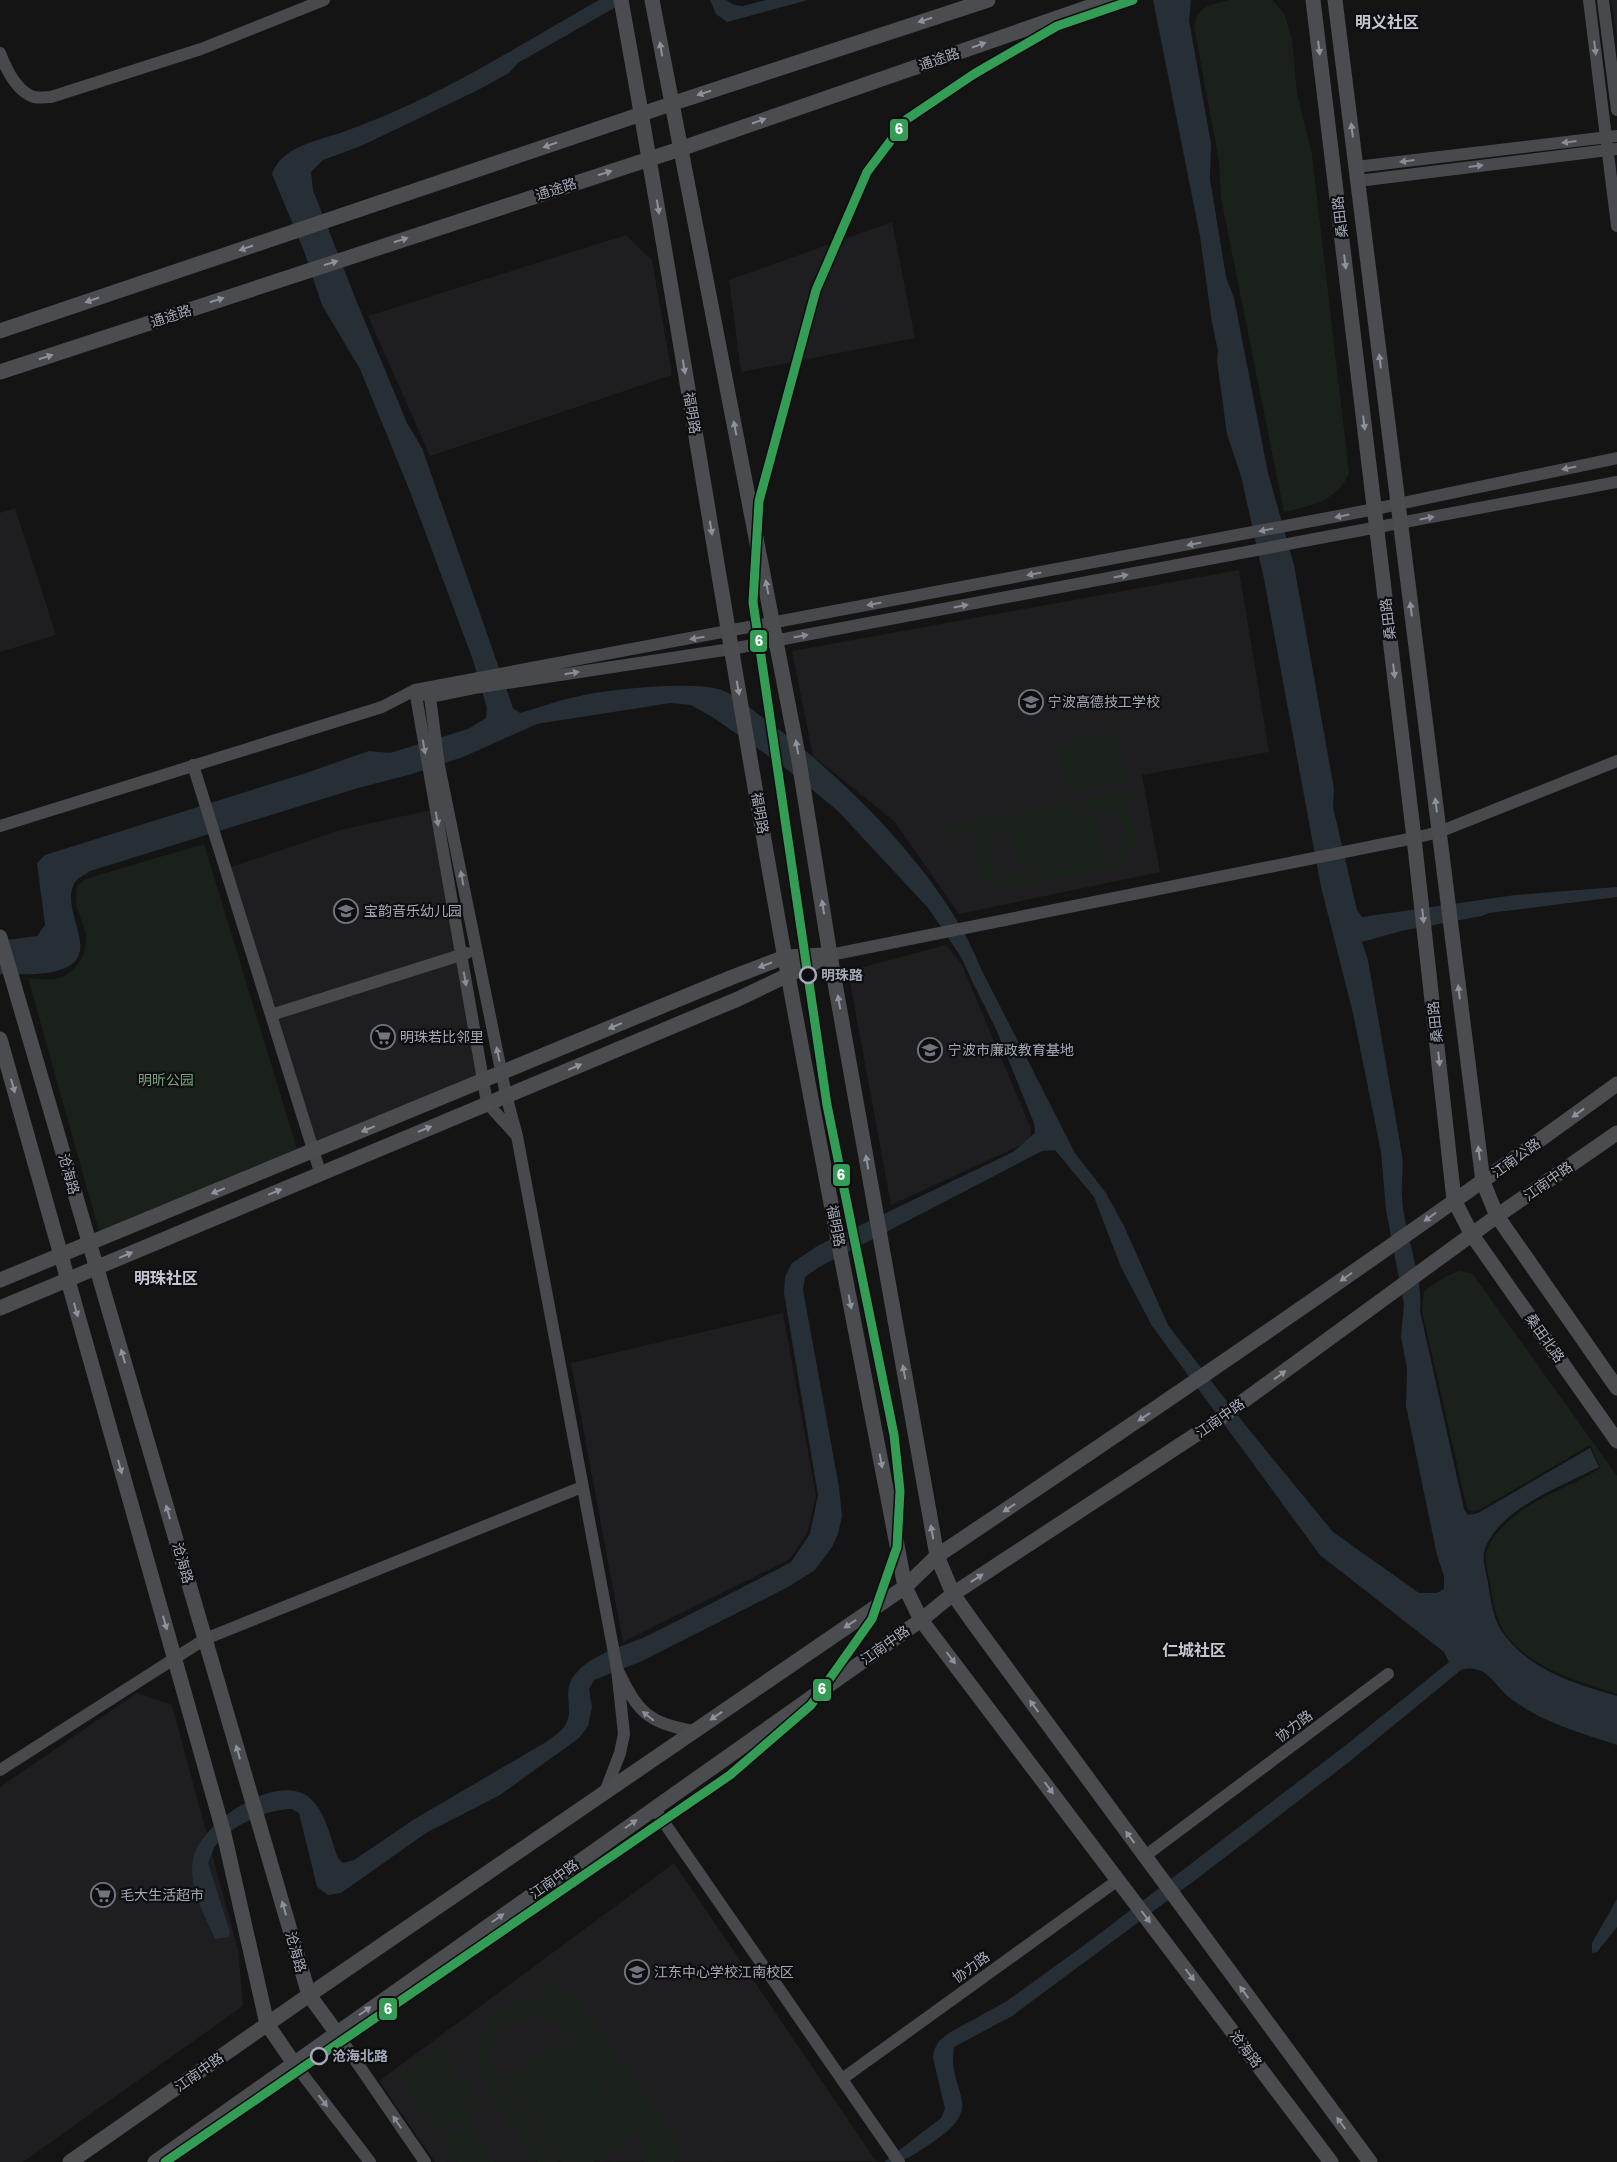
<svg xmlns="http://www.w3.org/2000/svg" width="1617" height="2162" font-family="Poppins,'Noto Sans SC',sans-serif">
<style>
.built{fill:#1e1e20}
.green{fill:#1a211b;fill-rule:evenodd}
.water{fill:#262f36}
.lines{fill:none;stroke-linecap:round;stroke-linejoin:round}
.minor{stroke:#48494d;stroke-width:12}
.major{stroke:#4a4c4f;stroke-width:15}
.metro-1-casing{stroke:#0e0e10;stroke-width:12}
.metro-1{stroke:#339d55;stroke-width:9}
.oneway{fill:#8d929c}
.oneway2{fill:#888c96}
.stop-dot{fill:#0e0e10;stroke:#a3a9b6;stroke-width:2.5}
.labels{text-anchor:middle;dominant-baseline:central;stroke-width:4.5;stroke-linejoin:round;paint-order:stroke}
.street-label{font-size:14px;fill:#a3a9b6;stroke:#0e0e10}
.poi-label{font-size:14px;fill:#a3a9b6;stroke:#0e0e10;text-anchor:start}
.stop-label{font-size:14px;font-weight:bold;fill:#a3a9b6;stroke:#0e0e10;text-anchor:start}
.park-label{font-size:14px;fill:#79a37c;stroke:#0e0e10}
.quarter-label{font-size:16px;font-weight:bold;fill:#c5c8d2;stroke:#0e0e10}
.line-badge{stroke:#0e0e10;stroke-width:2}
.badge-label{font-size:14px;text-anchor:middle;font-weight:bold;fill:#fff}
</style>
<rect width="100%" height="100%" fill="#141414"/>
<path class="built" d="M 1611,0 L 1617,0 L 1617,38 Z
M 892,222 L 915,338 L 741,372 L 729,280 Z
M 626,235 L 652,260 L 672,375 L 430,456 L 368,316 Z
M 15,508 L 56,635 L 0,652 L 0,513 Z
M 1239,570 L 1269,752 L 1142,775 L 1160,872 L 959,914 L 894,821 L 813,756 L 792,651 Z
M 431,810 L 458,954 L 271,1011 L 229,868 L 340,830 Z
M 946,945 L 962,965 L 1031,1129 L 1030,1141 L 891,1205 L 848,971 Z
M 458,959 L 478,1077 L 315,1147 L 275,1018 Z
M 783,1313 L 816,1496 L 807,1533 L 790,1559 L 623,1642 L 571,1363 Z
M 137,1693 L 172,1705 L 238,1950 L 243,2006 L 23,2162 L 0,2162 L 0,1787 Z
M 674,1863 L 876,2161 L 435,2162 L 379,2081 Z"/>
<path class="green" d="M 1229,0 L 1272,0 L 1284,13 L 1292,39 L 1297,93 L 1312,155 L 1349,473 C 1338,501 1310,506 1284,512 L 1221,198 L 1219,161 L 1194,27 C 1198,5 1210,5 1229,0 Z
M 1116,732 L 1125,782 L 1068,793 L 1058,743 Z
M 1136,790 L 1138,801 L 1121,805 C 1142,825 1142,852 1115,867 L 1015,887 C 977,890 967,858 983,829 L 947,837 L 945,826 ZM 1096,809 C 1124,809 1136,841 1111,857 L 1016,876 C 984,878 983,843 1005,828 Z
M 1096,811 L 1105,856 L 1018,874 L 1009,829 Z
M 204,844 L 297,1149 L 99,1231 L 28,978 C 37,978 51,981 59,978 C 78,972 90,950 85,931 C 79,909 74,912 77,886 L 85,879 Z
M 1459,1271 L 1472,1273 L 1617,1476 L 1617,1694 C 1578,1681 1527,1668 1503,1630 C 1495,1617 1493,1598 1490,1583 C 1485,1559 1481,1551 1499,1531 C 1525,1500 1567,1489 1601,1468 L 1590,1445 L 1479,1510 L 1471,1511 L 1467,1508 L 1422,1311 L 1424,1291 L 1445,1277 Z
M 546,1976 L 561,1998 L 572,1990 L 684,2150 L 674,2156 L 676,2160 L 673,2162 L 644,2162 L 645,2152 L 641,2134 L 570,2032 C 536,1993 476,2028 497,2074 L 558,2162 L 537,2162 C 510,2123 453,2066 492,2018 C 506,2001 528,2000 548,2002 L 535,1984 Z
M 569,2036 L 635,2133 L 593,2162 L 561,2162 L 505,2079 Z
M 441,2047 L 482,2105 L 438,2135 L 397,2077 Z
M 468,2122 L 495,2162 L 458,2162 L 443,2139 Z"/>
<path class="water" d="M 599,0 L 628,0 L 518,63 L 509,73 L 478,90 L 361,146 L 323,160 L 311,172 L 313,190 L 356,300 L 407,423 L 422,448 L 513,708 L 520,713 C 538,708 556,701 575,697 C 609,689 680,682 714,688 C 731,691 746,705 759,715 C 839,771 946,877 981,969 L 1075,1153 L 1106,1193 L 1124,1226 L 1168,1325 L 1246,1426 L 1333,1532 L 1419,1593 L 1437,1593 L 1444,1589 L 1444,1576 L 1437,1555 L 1406,1406 L 1407,1368 L 1401,1337 L 1404,1304 L 1386,1210 L 1381,1152 L 1353,1013 L 1321,887 L 1264,579 L 1241,476 L 1227,434 L 1217,361 L 1218,351 L 1212,323 L 1200,236 L 1153,0 L 1191,0 L 1189,20 L 1211,144 L 1210,179 L 1226,277 L 1234,298 L 1268,473 L 1294,565 L 1334,789 L 1333,807 L 1357,910 L 1362,917 L 1515,895 L 1617,887 L 1617,897 L 1489,913 L 1482,916 L 1401,931 L 1362,942 L 1368,960 L 1402,1155 C 1404,1169 1401,1183 1402,1197 C 1404,1235 1423,1273 1420,1311 L 1464,1509 L 1468,1515 L 1478,1513 L 1590,1448 L 1599,1467 C 1565,1485 1521,1500 1496,1530 C 1479,1552 1483,1557 1488,1583 C 1490,1597 1493,1617 1501,1630 C 1526,1669 1575,1684 1617,1696 L 1617,1745 C 1582,1733 1544,1723 1514,1701 C 1495,1689 1488,1662 1461,1670 L 1349,1762 L 1202,1875 L 1012,2016 L 954,2047 C 946,2094 990,2105 930,2144 C 911,2156 907,2162 884,2162 L 941,2118 L 945,2109 L 933,2058 L 934,2050 L 939,2041 L 949,2033 L 1007,2001 L 1094,1938 L 1346,1745 L 1449,1662 L 1444,1652 L 1320,1555 L 1152,1326 L 1121,1267 L 1094,1197 L 1055,1150 L 1042,1151 L 819,1267 L 805,1277 L 803,1290 L 839,1487 L 842,1516 L 838,1534 L 832,1547 L 815,1570 L 788,1587 L 642,1661 L 594,1680 L 589,1689 L 592,1707 L 588,1726 L 579,1738 L 500,1795 L 426,1833 L 341,1893 L 328,1895 L 317,1887 L 299,1813 L 292,1809 C 269,1808 227,1827 214,1848 C 212,1853 210,1858 208,1863 L 230,1932 L 229,1937 L 215,1939 C 204,1914 188,1887 193,1859 C 200,1823 279,1769 311,1799 C 326,1813 331,1840 338,1858 L 343,1863 L 354,1860 L 413,1820 L 546,1742 C 552,1737 560,1733 564,1727 C 577,1710 558,1690 578,1671 C 596,1652 626,1646 649,1635 C 697,1611 744,1587 791,1562 L 810,1534 L 818,1495 L 784,1293 L 785,1277 L 792,1263 L 819,1245 L 1013,1152 L 1035,1133 L 1034,1123 L 996,1029 L 973,983 L 961,957 L 929,909 L 837,810 L 784,767 L 714,718 L 691,705 L 670,703 L 537,724 L 463,757 L 412,774 L 358,788 L 90,871 C 86,874 78,878 75,882 C 56,913 114,962 47,973 C 32,975 15,974 0,974 L 0,941 L 37,936 L 45,925 L 37,863 L 45,855 L 306,773 L 369,751 L 390,753 L 468,729 L 486,718 L 487,708 L 473,660 L 411,494 L 360,369 L 322,305 L 304,251 L 272,174 C 282,146 317,141 343,132 C 435,100 516,47 599,0 Z
M 710,0 L 726,0 L 734,5 L 743,6 L 766,0 L 808,0 L 727,22 L 716,14 Z
M 1617,1899 L 1617,1927 L 1597,1952 L 1592,1953 L 1592,1943 Z"/>
<g class="lines">
<path class="minor" d="M 1589,0 L 1617,226
M 1603,0 L 1617,110
M 0,53 C 6,69 16,91 34,97 C 39,98 46,97 51,97 L 201,49 L 324,0
M 1356,167 L 1617,136
M 1358,181 L 1617,149
M 430,697 L 439,766 L 506,1095 L 517,1136 L 617,1669
M 193,765 L 320,1172
M 0,826 L 382,707 L 415,690 L 430,697 L 474,688 L 731,649 L 1617,482
M 830,955 L 1414,838 L 1439,832 L 1617,761
M 271,1015 L 467,953
M 517,1136 L 487,1103 L 415,690 L 1375,509 L 1617,458
M 0,1770 L 205,1639 L 582,1487
M 605,1792 L 620,1753 L 624,1734 L 617,1669 C 638,1712 647,1723 694,1731
M 654,1808 L 899,2162
M 1145,1856 L 1388,1674
M 336,2032 L 425,2162
M 293,2062 L 370,2162
M 842,2079 L 1118,1880"/>
<path class="major" d="M 621,0 C 679,319 727,639 785,958 C 823,1168 865,1377 905,1587 L 921,1620 L 1331,2162
M 652,0 L 798,755 L 830,955 L 937,1556 L 953,1594 L 972,1621 L 1370,2162
M 1313,0 L 1414,838 L 1454,1200 L 1472,1235 L 1617,1441
M 1335,0 L 1483,1182 L 1497,1216 L 1617,1388
M 0,331 L 671,104 L 988,0
M 0,372 L 680,149 L 1109,0
M 0,937 L 309,1995 L 336,2032
M 0,1039 L 224,1834 L 267,2024 L 293,2062
M 0,1280 L 730,978 L 785,957 L 824,955
M 0,1308 L 738,999 L 830,955
M 70,2162 L 309,1995 L 905,1587 L 937,1556 C 1166,1402 1394,1247 1617,1084
M 155,2162 L 921,1620 L 953,1594 L 1212,1424 L 1497,1216 L 1617,1133"/>
<defs>
<path id="metro-1" d="M 165,2162 L 730,1775 L 811,1705 L 872,1619 L 897,1547 L 900,1491 L 894,1435 L 827,1105 L 753,602 L 759,501 L 816,290 L 867,172 L 907,119 L 974,74 L 1057,26 L 1133,0"/>
</defs>
<use href="#metro-1" class="metro-1-casing"/>
<use href="#metro-1" class="metro-1"/>
</g>
<defs><path id="oneway-solid" d="M-6-.8H1V-3.2L6.5 0L1 3.2V.8H-6Z" transform="scale(1.25)"/></defs>
<g class="oneway">
<use href="#oneway-solid" transform="translate(925 20) rotate(162)"/>
<use href="#oneway-solid" transform="translate(979 45) rotate(-19)"/>
<use href="#oneway-solid" transform="translate(1319 48) rotate(83)"/>
<use href="#oneway-solid" transform="translate(661 49) rotate(-100)"/>
<use href="#oneway-solid" transform="translate(704 93) rotate(162)"/>
<use href="#oneway-solid" transform="translate(759 121) rotate(-19)"/>
<use href="#oneway-solid" transform="translate(1352 130) rotate(-97)"/>
<use href="#oneway-solid" transform="translate(550 145) rotate(161)"/>
<use href="#oneway-solid" transform="translate(605 173) rotate(-18)"/>
<use href="#oneway-solid" transform="translate(658 207) rotate(81)"/>
<use href="#oneway-solid" transform="translate(401 240) rotate(-18)"/>
<use href="#oneway-solid" transform="translate(246 248) rotate(161)"/>
<use href="#oneway-solid" transform="translate(1345 262) rotate(83)"/>
<use href="#oneway-solid" transform="translate(331 263) rotate(-18)"/>
<use href="#oneway-solid" transform="translate(92 300) rotate(161)"/>
<use href="#oneway-solid" transform="translate(217 300) rotate(-18)"/>
<use href="#oneway-solid" transform="translate(46 357) rotate(-18)"/>
<use href="#oneway-solid" transform="translate(1380 361) rotate(-97)"/>
<use href="#oneway-solid" transform="translate(684 367) rotate(81)"/>
<use href="#oneway-solid" transform="translate(1364 423) rotate(83)"/>
<use href="#oneway-solid" transform="translate(735 428) rotate(-101)"/>
<use href="#oneway-solid" transform="translate(711 528) rotate(81)"/>
<use href="#oneway-solid" transform="translate(767 587) rotate(-101)"/>
<use href="#oneway-solid" transform="translate(1411 609) rotate(-97)"/>
<use href="#oneway-solid" transform="translate(1394 671) rotate(83)"/>
<use href="#oneway-solid" transform="translate(738 688) rotate(80)"/>
<use href="#oneway-solid" transform="translate(797 747) rotate(-100)"/>
<use href="#oneway-solid" transform="translate(1436 805) rotate(-97)"/>
<use href="#oneway-solid" transform="translate(823 907) rotate(-99)"/>
<use href="#oneway-solid" transform="translate(1423 916) rotate(84)"/>
<use href="#oneway-solid" transform="translate(765 965) rotate(159)"/>
<use href="#oneway-solid" transform="translate(1459 992) rotate(-97)"/>
<use href="#oneway-solid" transform="translate(839 1002) rotate(-100)"/>
<use href="#oneway-solid" transform="translate(615 1026) rotate(157)"/>
<use href="#oneway-solid" transform="translate(1439 1059) rotate(84)"/>
<use href="#oneway-solid" transform="translate(575 1067) rotate(-23)"/>
<use href="#oneway-solid" transform="translate(13 1086) rotate(74)"/>
<use href="#oneway-solid" transform="translate(1578 1113) rotate(144)"/>
<use href="#oneway-solid" transform="translate(368 1129) rotate(157)"/>
<use href="#oneway-solid" transform="translate(425 1129) rotate(-22)"/>
<use href="#oneway-solid" transform="translate(1479 1153) rotate(-97)"/>
<use href="#oneway-solid" transform="translate(867 1162) rotate(-100)"/>
<use href="#oneway-solid" transform="translate(218 1191) rotate(158)"/>
<use href="#oneway-solid" transform="translate(275 1192) rotate(-23)"/>
<use href="#oneway-solid" transform="translate(1430 1217) rotate(144)"/>
<use href="#oneway-solid" transform="translate(126 1255) rotate(-23)"/>
<use href="#oneway-solid" transform="translate(1346 1277) rotate(145)"/>
<use href="#oneway-solid" transform="translate(850 1302) rotate(79)"/>
<use href="#oneway-solid" transform="translate(76 1310) rotate(74)"/>
<use href="#oneway-solid" transform="translate(123 1356) rotate(-106)"/>
<use href="#oneway-solid" transform="translate(904 1372) rotate(-100)"/>
<use href="#oneway-solid" transform="translate(1280 1375) rotate(-36)"/>
<use href="#oneway-solid" transform="translate(1144 1417) rotate(146)"/>
<use href="#oneway-solid" transform="translate(881 1461) rotate(79)"/>
<use href="#oneway-solid" transform="translate(120 1467) rotate(74)"/>
<use href="#oneway-solid" transform="translate(1009 1508) rotate(146)"/>
<use href="#oneway-solid" transform="translate(168 1512) rotate(-106)"/>
<use href="#oneway-solid" transform="translate(932 1532) rotate(-100)"/>
<use href="#oneway-solid" transform="translate(977 1578) rotate(-33)"/>
<use href="#oneway-solid" transform="translate(165 1623) rotate(74)"/>
<use href="#oneway-solid" transform="translate(850 1624) rotate(146)"/>
<use href="#oneway-solid" transform="translate(951 1658) rotate(53)"/>
<use href="#oneway-solid" transform="translate(1034 1706) rotate(-126)"/>
<use href="#oneway-solid" transform="translate(716 1716) rotate(146)"/>
<use href="#oneway-solid" transform="translate(238 1752) rotate(-106)"/>
<use href="#oneway-solid" transform="translate(1049 1788) rotate(53)"/>
<use href="#oneway-solid" transform="translate(631 1824) rotate(-35)"/>
<use href="#oneway-solid" transform="translate(1130 1837) rotate(-126)"/>
<use href="#oneway-solid" transform="translate(284 1908) rotate(-106)"/>
<use href="#oneway-solid" transform="translate(1146 1917) rotate(53)"/>
<use href="#oneway-solid" transform="translate(498 1918) rotate(-35)"/>
<use href="#oneway-solid" transform="translate(1190 1975) rotate(53)"/>
<use href="#oneway-solid" transform="translate(1244 1992) rotate(-126)"/>
<use href="#oneway-solid" transform="translate(365 2011) rotate(-35)"/>
<use href="#oneway-solid" transform="translate(1341 2123) rotate(-126)"/>
</g>
<g class="oneway2">
<use href="#oneway-solid" transform="translate(1595 48) rotate(83)"/>
<use href="#oneway-solid" transform="translate(1569 142) rotate(173)"/>
<use href="#oneway-solid" transform="translate(1407 161) rotate(173)"/>
<use href="#oneway-solid" transform="translate(1476 166) rotate(-7)"/>
<use href="#oneway-solid" transform="translate(1569 468) rotate(168)"/>
<use href="#oneway-solid" transform="translate(1342 516) rotate(169)"/>
<use href="#oneway-solid" transform="translate(1427 518) rotate(-11)"/>
<use href="#oneway-solid" transform="translate(1266 530) rotate(169)"/>
<use href="#oneway-solid" transform="translate(1194 544) rotate(169)"/>
<use href="#oneway-solid" transform="translate(1034 574) rotate(169)"/>
<use href="#oneway-solid" transform="translate(1121 576) rotate(-11)"/>
<use href="#oneway-solid" transform="translate(874 604) rotate(169)"/>
<use href="#oneway-solid" transform="translate(961 606) rotate(-11)"/>
<use href="#oneway-solid" transform="translate(801 636) rotate(-11)"/>
<use href="#oneway-solid" transform="translate(697 638) rotate(170)"/>
<use href="#oneway-solid" transform="translate(572 673) rotate(-9)"/>
<use href="#oneway-solid" transform="translate(424 747) rotate(80)"/>
<use href="#oneway-solid" transform="translate(437 819) rotate(80)"/>
<use href="#oneway-solid" transform="translate(462 878) rotate(-101)"/>
<use href="#oneway-solid" transform="translate(465 979) rotate(80)"/>
<use href="#oneway-solid" transform="translate(498 1054) rotate(-102)"/>
<use href="#oneway-solid" transform="translate(648 1716) rotate(-141)"/>
<use href="#oneway-solid" transform="translate(323 2101) rotate(52)"/>
<use href="#oneway-solid" transform="translate(397 2122) rotate(-124)"/>
</g>
<defs>
<symbol id="university-ring" viewBox="-11 -11 22 22"><circle r="9.5" fill="#0e0e10" stroke="#71757d" stroke-width="1.5"/><path d="M0-5L7-2L0 1L-7-2ZM-4 1L0 2.5L4 1V4Q0 6-4 4Z" fill="#71757d"/></symbol>
<symbol id="school-ring" viewBox="-11 -11 22 22"><circle r="9.5" fill="#0e0e10" stroke="#71757d" stroke-width="1.5"/><path d="M0-5L7-2L0 1L-7-2ZM-4 1L0 2.5L4 1V4Q0 6-4 4Z" fill="#71757d"/></symbol>
<symbol id="supermarket-ring" viewBox="-11 -11 22 22"><circle r="9.5" fill="#0e0e10" stroke="#71757d" stroke-width="1.5"/><path d="M-6-5.5h2.5l.6 2H6L4.5 2H-2.5L-4.4-4H-6ZM-1.5 3.2a1.3 1.3 0 1 0 .1 0ZM3 3.2a1.3 1.3 0 1 0 .1 0Z" fill="#71757d"/></symbol>
</defs>
<g fill-rule="evenodd">
<use href="#university-ring" x="1017" y="688" width="28" height="28"/>
<use href="#school-ring" x="332" y="897" width="28" height="28"/>
<use href="#supermarket-ring" x="369" y="1023" width="28" height="28"/>
<use href="#university-ring" x="916" y="1036" width="28" height="28"/>
<use href="#supermarket-ring" x="89" y="1881" width="28" height="28"/>
<use href="#school-ring" x="623" y="1958" width="28" height="28"/>
</g>
<g class="stop-dot">
<circle cx="808" cy="975" r="8"/>
<circle cx="319" cy="2056" r="8"/>
</g>
<g class="labels">
<g class="street-label">
<text transform="translate(939 59) rotate(-19)">通途路</text>
<text transform="translate(556 189) rotate(-18)">通途路</text>
<text transform="translate(1340 217) rotate(-97)">桑田路</text>
<text transform="translate(171 316) rotate(-18)">通途路</text>
<text transform="translate(692 413) rotate(81)">福明路</text>
<text transform="translate(1388 619) rotate(-97)">桑田路</text>
<text transform="translate(760 813) rotate(80)">福明路</text>
<text transform="translate(1435 1022) rotate(-96)">桑田路</text>
<text transform="translate(1516 1158) rotate(-36)">江南公路</text>
<text transform="translate(69 1174) rotate(74)">沧海路</text>
<text transform="translate(1548 1181) rotate(-35)">江南中路</text>
<text transform="translate(836 1226) rotate(79)">福明路</text>
<text transform="translate(1545 1338) rotate(55)">桑田北路</text>
<text transform="translate(1220 1418) rotate(-35)">江南中路</text>
<text transform="translate(183 1563) rotate(74)">沧海路</text>
<text transform="translate(885 1645) rotate(-35)">江南中路</text>
<text transform="translate(1294 1726) rotate(-37)">协力路</text>
<text transform="translate(554 1879) rotate(-35)">江南中路</text>
<text transform="translate(296 1952) rotate(74)">沧海路</text>
<text transform="translate(971 1967) rotate(-36)">协力路</text>
<text transform="translate(1246 2049) rotate(53)">沧海路</text>
<text transform="translate(199 2072) rotate(-35)">江南中路</text>
</g>
<g class="poi-label">
<text x="1048" y="702">宁波高德技工学校</text>
<text x="364" y="911">宝韵音乐幼儿园</text>
<text x="400" y="1037">明珠若比邻里</text>
<text x="948" y="1050">宁波市廉政教育基地</text>
<text x="120" y="1895">毛大生活超市</text>
<text x="654" y="1972">江东中心学校江南校区</text>
</g>
<g class="stop-label">
<text x="821" y="975">明珠路</text>
<text x="332" y="2056">沧海北路</text>
</g>
<g class="park-label">
<text x="166" y="1080">明昕公园</text>
</g>
<g class="quarter-label">
<text x="1387" y="22">明义社区</text>
<text x="166" y="1278">明珠社区</text>
<text x="1194" y="1650">仁城社区</text>
</g>
</g>
<g class="line-badge">
<rect x="889" y="118" width="20" height="24" rx="5" fill="#339d55"/>
<rect x="749" y="629" width="19" height="24" rx="5" fill="#339d55"/>
<rect x="832" y="1163" width="19" height="24" rx="5" fill="#339d55"/>
<rect x="812" y="1678" width="20" height="24" rx="5" fill="#339d55"/>
<rect x="378" y="1997" width="20" height="24" rx="5" fill="#339d55"/>
</g>
<g class="badge-label">
<text x="899" y="134">6</text>
<text x="759" y="646">6</text>
<text x="841" y="1180">6</text>
<text x="822" y="1694">6</text>
<text x="388" y="2014">6</text>
</g>
</svg>
